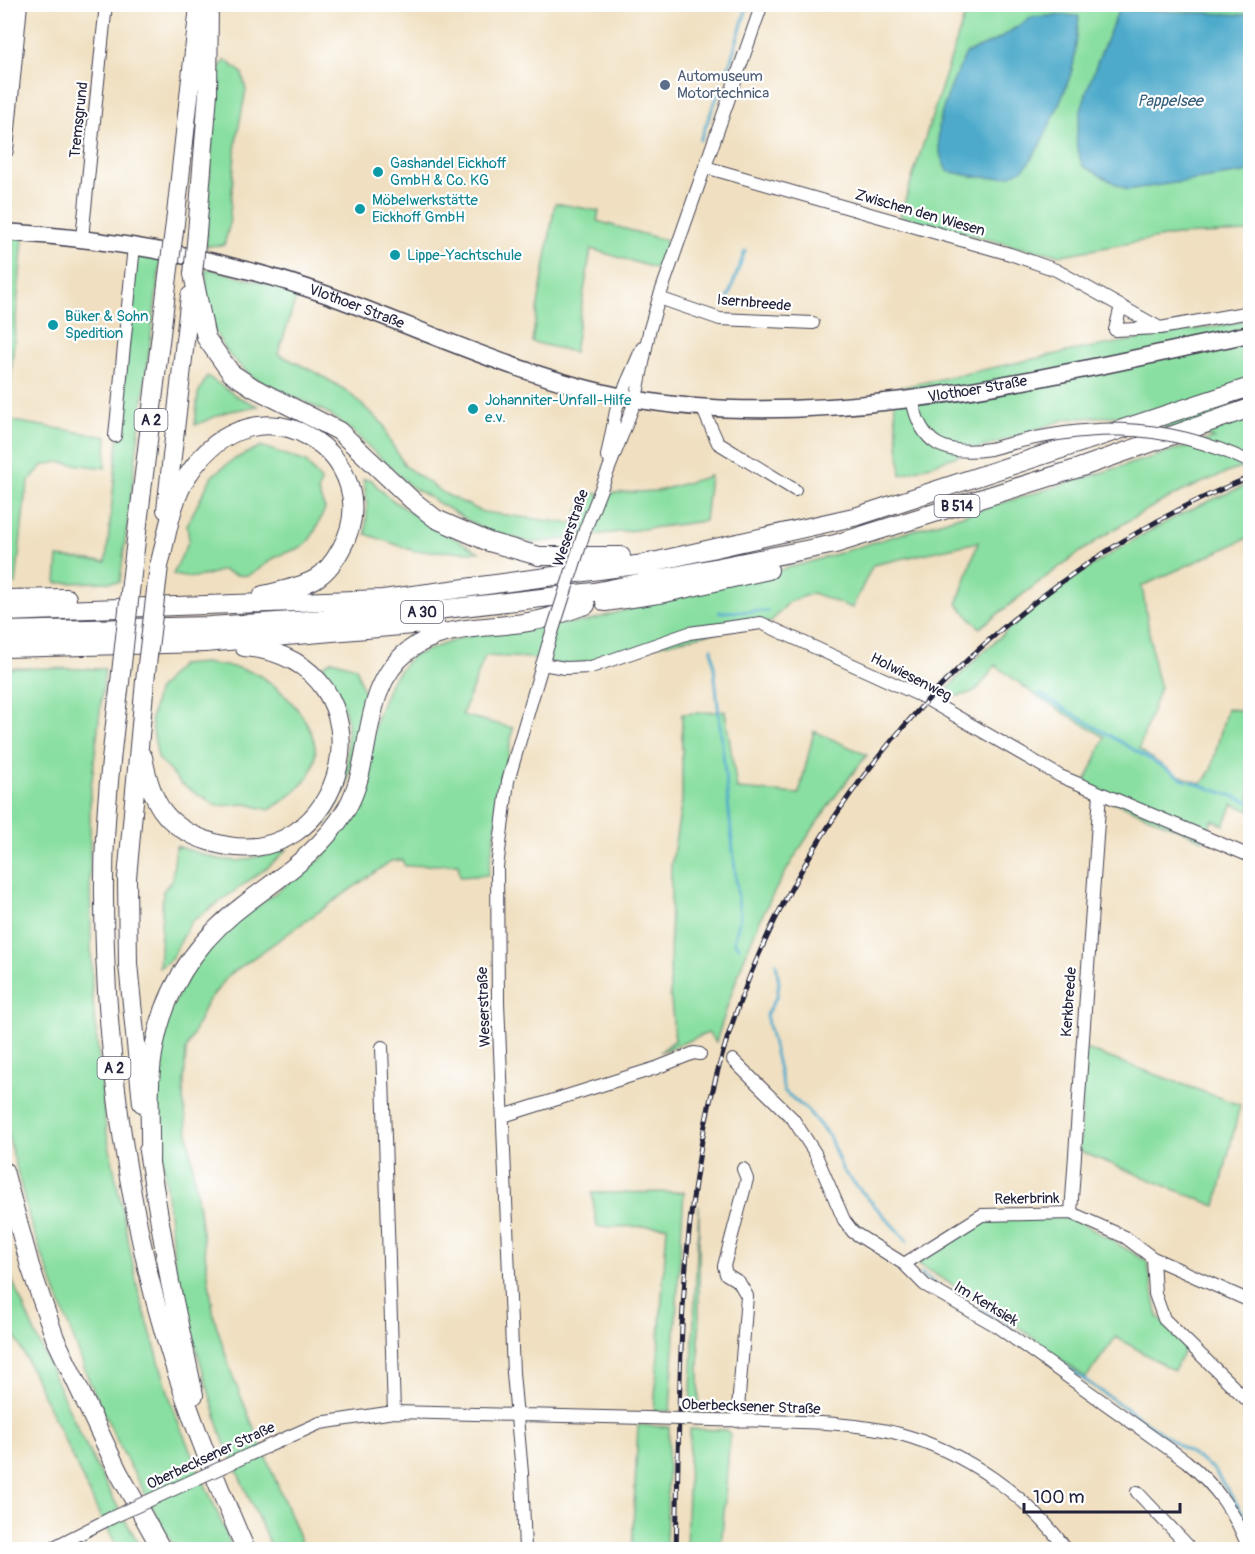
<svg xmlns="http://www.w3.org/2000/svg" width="1255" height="1554" font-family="Pangolin,sans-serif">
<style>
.green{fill:#89dfa1;stroke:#56806e;stroke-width:1.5}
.water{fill:#4daacb;stroke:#386683;stroke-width:1.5}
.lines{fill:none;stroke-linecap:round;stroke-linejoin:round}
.stream{stroke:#4daacb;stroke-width:3}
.minor-casing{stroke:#413e4f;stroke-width:14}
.major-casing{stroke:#413e4f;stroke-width:19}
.highway-casing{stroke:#413e4f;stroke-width:20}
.minor{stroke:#fff;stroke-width:12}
.major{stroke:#fff;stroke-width:16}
.highway{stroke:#fff;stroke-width:18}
.rail-casing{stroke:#22223b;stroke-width:5}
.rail{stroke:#fff;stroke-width:3;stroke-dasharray:9;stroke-linecap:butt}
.minor-bridge-casing{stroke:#413e4f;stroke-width:14;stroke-linecap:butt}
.highway-bridge-casing{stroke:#413e4f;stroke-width:20;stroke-linecap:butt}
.minor-bridge{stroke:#fff;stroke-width:12}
.highway-bridge{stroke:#fff;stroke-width:18}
.service-dot{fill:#5c6f8a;stroke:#fff;stroke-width:2}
.culture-dot{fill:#0f9aa8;stroke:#fff;stroke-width:2}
.labels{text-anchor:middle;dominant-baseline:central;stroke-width:4.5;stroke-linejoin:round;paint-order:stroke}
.shield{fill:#fff;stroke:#646476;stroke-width:1.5}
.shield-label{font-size:14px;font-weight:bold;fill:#22223b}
.service-label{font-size:15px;fill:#4e5e75;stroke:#fff;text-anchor:start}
.street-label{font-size:15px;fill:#22223b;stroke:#fff}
.culture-label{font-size:15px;fill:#0d838f;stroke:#fff;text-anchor:start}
.water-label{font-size:16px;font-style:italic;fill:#355f7c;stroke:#fff}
</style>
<rect width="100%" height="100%" fill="#fff"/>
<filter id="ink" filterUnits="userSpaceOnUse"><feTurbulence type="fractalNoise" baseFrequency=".0167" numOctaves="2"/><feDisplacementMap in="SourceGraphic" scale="12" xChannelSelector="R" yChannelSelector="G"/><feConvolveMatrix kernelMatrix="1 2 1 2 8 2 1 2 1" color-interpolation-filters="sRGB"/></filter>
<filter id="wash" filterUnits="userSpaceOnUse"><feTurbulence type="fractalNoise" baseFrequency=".008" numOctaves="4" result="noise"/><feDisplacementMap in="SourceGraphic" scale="24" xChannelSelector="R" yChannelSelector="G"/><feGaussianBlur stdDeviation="1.35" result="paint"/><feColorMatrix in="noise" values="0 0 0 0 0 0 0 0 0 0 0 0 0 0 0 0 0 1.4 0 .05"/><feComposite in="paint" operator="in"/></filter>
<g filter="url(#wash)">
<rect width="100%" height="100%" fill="#f0e0c1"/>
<path class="green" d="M 968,5 L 1250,5 L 1250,232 L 1176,235 L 1062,255 L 1021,248 L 900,216 Z
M 225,60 L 242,73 L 246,90 L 236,141 L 229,227 L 224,245 L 206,246 L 215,74 Z
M 555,203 L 599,211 L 597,221 L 668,241 L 658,269 L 591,249 L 574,352 L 532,342 Z
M 10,228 L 24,229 L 7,420 L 107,437 L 105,468 L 57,462 L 42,466 L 29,481 L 25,497 L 16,584 L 5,585 L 4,292 Z
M 138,243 L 162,249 L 120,582 L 56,583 L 58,557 L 106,562 Z
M 206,268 L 298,292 L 278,354 L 317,373 L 347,391 L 384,425 L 388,438 L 405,466 L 445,494 L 483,512 L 573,524 L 586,494 L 658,491 L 710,476 L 705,521 L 533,543 L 486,531 L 410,486 L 351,430 L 326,412 L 252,377 L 229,355 L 207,319 Z
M 1250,320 L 1250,465 C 1148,496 1063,562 980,628 L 957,604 L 978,542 L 873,565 L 852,608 L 813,593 L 789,602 L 770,623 L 761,622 L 566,666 L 529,658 L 485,656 L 462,715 L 513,728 L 488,875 L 460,877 L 458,864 L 405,866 L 402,860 L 391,861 L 229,975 L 206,1004 L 186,1050 L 183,1098 L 214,1317 L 232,1375 L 304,1549 L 272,1549 L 223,1440 L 177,1282 L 155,1091 L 162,1030 L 181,988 L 213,939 L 321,859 L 351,813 L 378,714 L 391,681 L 412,656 L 479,631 L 584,622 L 661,600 L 803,564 L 1214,438 L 1115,416 L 1067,419 L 901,475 L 893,389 L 1071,351 Z
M 207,376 L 238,397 L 258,406 L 226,412 L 195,425 L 198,394 Z
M 261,446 L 306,462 L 321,481 L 318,492 L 325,509 C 319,521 314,538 303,546 C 295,551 284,552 276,557 C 253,571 252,583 222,570 C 206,576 189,581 173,574 L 189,540 L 187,525 L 212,476 L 233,460 Z
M 363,479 L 372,480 C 390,506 450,535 479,552 L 414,551 L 366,534 L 367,502 Z
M 1250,484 L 1250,537 L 1142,586 L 1155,670 L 1160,687 L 1139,749 L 1173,773 L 1202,784 L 1211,770 L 1227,708 L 1250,713 L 1250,811 L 1233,804 L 1224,825 L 1212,820 L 1203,840 L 1083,788 L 1105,737 L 1039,698 L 995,665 C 975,697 974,693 938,699 C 1021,605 1133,529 1250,484 Z
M 332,660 L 356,667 L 365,696 L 354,754 L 345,790 L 327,822 L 318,827 L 339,793 L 347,763 L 347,718 L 337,689 L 318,669 Z
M 204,663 C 222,666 246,667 262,677 C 293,697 335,744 305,781 C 295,793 282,802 269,810 L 246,804 L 217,806 L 181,784 L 158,758 L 151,720 L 157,691 L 180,665 Z
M 4,668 L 105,669 L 90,796 L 90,874 L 92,993 L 106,1129 L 138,1290 L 175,1415 L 233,1549 L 175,1549 L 122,1451 L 90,1383 L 31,1225 L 4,1120 Z
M 725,711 L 737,789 L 799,794 L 814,731 L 867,755 C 831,800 797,849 770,900 C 747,944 731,994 716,1042 L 708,1033 L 660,1052 L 675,1040 L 670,992 L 671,866 L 682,801 L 682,714 Z
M 176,846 L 218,859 L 239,861 L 288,849 L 268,867 L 191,922 L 171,959 L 159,968 L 163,891 L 172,880 Z
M 1085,1049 L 1240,1105 L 1216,1206 L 1079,1151 Z
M 684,1192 L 670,1411 L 654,1411 L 667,1226 L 597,1227 L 592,1193 Z
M 699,1206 L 699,1413 L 690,1412 Z
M 983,1217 L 1073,1218 L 1147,1261 L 1158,1317 L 1186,1347 L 1174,1371 L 1116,1337 L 1086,1378 L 1004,1316 L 918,1264 L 942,1238 Z
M 4,1261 C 46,1359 87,1458 142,1549 L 119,1549 L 100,1516 L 5,1314 Z
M 638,1425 L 669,1427 L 666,1549 L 632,1549 Z
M 690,1429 L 726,1430 L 730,1434 L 721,1549 L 686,1549 Z"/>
<path class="water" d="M 1119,9 L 1250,15 L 1250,172 L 1127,190 L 1083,166 C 1081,160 1078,154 1077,148 C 1072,115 1106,42 1119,9 Z
M 1063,15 L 1079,16 C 1077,33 1076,50 1073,66 C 1068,86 1038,157 1023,169 C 1002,184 970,176 947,171 C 925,132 950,90 966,53 L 995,41 L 1032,17 Z"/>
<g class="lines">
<path class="stream" d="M 726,76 L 748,4
M 700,140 L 721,87
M 725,306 L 745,251
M 719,612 L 768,611
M 712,648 L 740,917 L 734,942 L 739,947
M 1039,694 L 1187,781
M 1191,782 L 1250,802
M 776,963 L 779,983 L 777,996 L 766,1015 L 784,1091 L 808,1111 L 829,1136 L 843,1171 L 907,1241
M 921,1273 L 937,1285
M 977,1308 L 1005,1321 L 1010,1328 L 1213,1469 L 1243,1513 L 1249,1529"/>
</g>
</g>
<g filter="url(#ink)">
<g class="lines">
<defs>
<path id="minor" d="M 705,167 L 1010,254 L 1056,270 L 1160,328 L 1250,312
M 82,238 L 106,4
M 659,298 L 720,319 L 813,323
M 1121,306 L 1115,330 L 1159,328
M 912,398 C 920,445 945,456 990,449
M 702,407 L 718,443 L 795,490
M 115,436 L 134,246
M 607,456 L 617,406 L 642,348
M 585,530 L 636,399 L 649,332 L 659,298 L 762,4
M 542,664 L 565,668 L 591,667 L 689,633 L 761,623 L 921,696 L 1060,776 L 1250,856
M 382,1047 L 394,1412
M 733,1060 L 793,1119 L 815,1153 L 844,1220 L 853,1232 L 904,1264 L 925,1285 L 995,1325 L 1186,1461 C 1216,1486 1236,1513 1249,1550
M 503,1116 L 656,1068 L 694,1053 L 700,1054
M 1071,1213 L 1100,793
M 1153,1258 L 1155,1294 L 1164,1319 L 1250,1403
M 904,1264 L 982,1215 L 1071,1213 L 1125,1237 L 1153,1258 L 1250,1301
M 712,1420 C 766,1421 849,1420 900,1434 C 965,1452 1027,1495 1067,1550
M 737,1421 L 747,1296 L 739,1282 L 726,1274 L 724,1266 L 747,1179 L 743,1169
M 266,1447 L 320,1423 L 394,1412 L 646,1418
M 1137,1492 L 1192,1550
M 48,1550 L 111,1518
M 525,1550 L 522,1473 L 513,1373 L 498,1002 L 497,867 L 508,781 L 548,645"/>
<g id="major">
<path id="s1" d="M 4,232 C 113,239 222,258 325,294 C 425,330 523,378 628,398 C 825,435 1057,374 1250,334"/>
</g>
<path id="highway" d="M 4,150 L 18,4
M 175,223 L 199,6
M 197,233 L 208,93 L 209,4
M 193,274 L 206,338 L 231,373 L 254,388 L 339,431 L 412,500 L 436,519 L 489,542 L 539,556 L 621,556
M 166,510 L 190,296
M 133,565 L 168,276
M 159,566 C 167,536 171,501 188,475 C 259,365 392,460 341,549 C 335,560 327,572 315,579 C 299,588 280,591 263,595
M 4,599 L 67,598
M 605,602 L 665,593 L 769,570
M 4,612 L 383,599 L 644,564 L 858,516 L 1250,387
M 4,631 L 210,626 L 393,615 L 594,592 L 835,544 L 1079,468 L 1250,408
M 4,648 L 205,643 L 435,623
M 120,682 C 112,748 104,815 104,881 C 103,1014 119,1147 149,1276 C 171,1370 207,1462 246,1550
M 143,757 C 151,800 163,826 208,841 C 348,888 403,661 244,647
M 142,1103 L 128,964 L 127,878 L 145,681
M 148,1151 L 170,1282 L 194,1395
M 150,1163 C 151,1127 147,1089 153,1054 C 163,990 197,939 249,901 C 285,874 324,848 347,808 C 375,758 359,690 408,651 C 445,622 492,630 534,621 C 552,618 569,610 586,605
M 4,1171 L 30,1266 L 55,1338 L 119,1473 L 162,1550"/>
</defs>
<use href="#minor" class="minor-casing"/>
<use href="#major" class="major-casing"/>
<use href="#highway" class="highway-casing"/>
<use href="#minor" class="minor"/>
<use href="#major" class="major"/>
<use href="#highway" class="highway"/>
<defs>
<path id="rail" d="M 676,1550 C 680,1410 677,1268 704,1130 C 760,839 977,588 1250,477"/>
</defs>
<use href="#rail" class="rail-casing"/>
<use href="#rail" class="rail"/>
<defs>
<path id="minor-bridge" d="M 990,449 C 1083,423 1160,419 1250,462
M 548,645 L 585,530
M 646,1418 L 712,1420
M 111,1518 L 266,1447"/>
<path id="highway-bridge" d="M 193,274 L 197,233
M 168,276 L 175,223
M 145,681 L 159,566
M 120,682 L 133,565"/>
</defs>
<use href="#minor-bridge" class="minor-bridge-casing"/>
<use href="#highway-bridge" class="highway-bridge-casing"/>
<use href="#minor-bridge" class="minor-bridge"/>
<use href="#highway-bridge" class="highway-bridge"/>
</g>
</g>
<circle class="service-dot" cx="665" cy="85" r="6"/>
<g class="culture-dot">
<circle cx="378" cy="172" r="6"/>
<circle cx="360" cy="209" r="6"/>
<circle cx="395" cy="255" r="6"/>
<circle cx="53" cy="325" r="6"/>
<circle cx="473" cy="409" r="6"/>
</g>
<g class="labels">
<g class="shield">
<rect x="134.5" y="409" width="33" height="22" rx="4.5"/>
<rect x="934.5" y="495" width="45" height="22" rx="4.5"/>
<rect x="401" y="601" width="42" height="22" rx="4.5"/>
<rect x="97.5" y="1057" width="33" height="22" rx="4.5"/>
</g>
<g class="shield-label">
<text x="151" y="420">A 2</text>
<text x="957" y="506">B 514</text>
<text x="422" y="612">A 30</text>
<text x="114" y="1068">A 2</text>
</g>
<g class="service-label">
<text x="677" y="76">Automuseum<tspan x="677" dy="17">Motortechnica</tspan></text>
</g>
<g class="street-label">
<text transform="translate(79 120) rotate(-84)">Tremsgrund</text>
<text transform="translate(920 213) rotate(16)">Zwischen den Wiesen</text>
<text transform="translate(754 303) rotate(5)">Isernbreede</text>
<text stroke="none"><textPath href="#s1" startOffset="362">Vlothoer Straße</textPath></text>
<text stroke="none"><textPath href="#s1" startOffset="1000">Vlothoer Straße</textPath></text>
<text transform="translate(571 528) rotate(-71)">Weserstraße</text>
<text transform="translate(911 677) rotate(27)">Holwiesenweg</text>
<text transform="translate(1069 1002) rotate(-86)">Kerkbreede</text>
<text transform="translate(484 1007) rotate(-92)">Weserstraße</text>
<text transform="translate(1027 1199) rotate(-1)">Rekerbrink</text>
<text transform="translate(986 1304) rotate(31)">Im Kerksiek</text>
<text transform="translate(751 1407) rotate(2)">Oberbecksener Straße</text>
<text transform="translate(211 1456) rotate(-25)">Oberbecksener Straße</text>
</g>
<g class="culture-label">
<text x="390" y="163">Gashandel Eickhoff<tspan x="390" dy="17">GmbH &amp; Co. KG</tspan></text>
<text x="372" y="200">Möbelwerkstätte<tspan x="372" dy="17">Eickhoff GmbH</tspan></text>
<text x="407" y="255">Lippe-Yachtschule</text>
<text x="65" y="316">Büker &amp; Sohn<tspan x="65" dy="17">Spedition</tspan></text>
<text x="485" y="400">Johanniter-Unfall-Hilfe<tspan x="485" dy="17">e.v.</tspan></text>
</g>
<g class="water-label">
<text x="1170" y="101">Pappelsee</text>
</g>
</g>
<rect width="1255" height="1554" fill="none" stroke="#fff" stroke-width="24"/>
<path d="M1024 1503v9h156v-9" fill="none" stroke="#22223b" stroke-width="3"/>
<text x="1033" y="1503" font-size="18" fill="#22223b" stroke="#ffffff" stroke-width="4.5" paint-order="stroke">100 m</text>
</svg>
